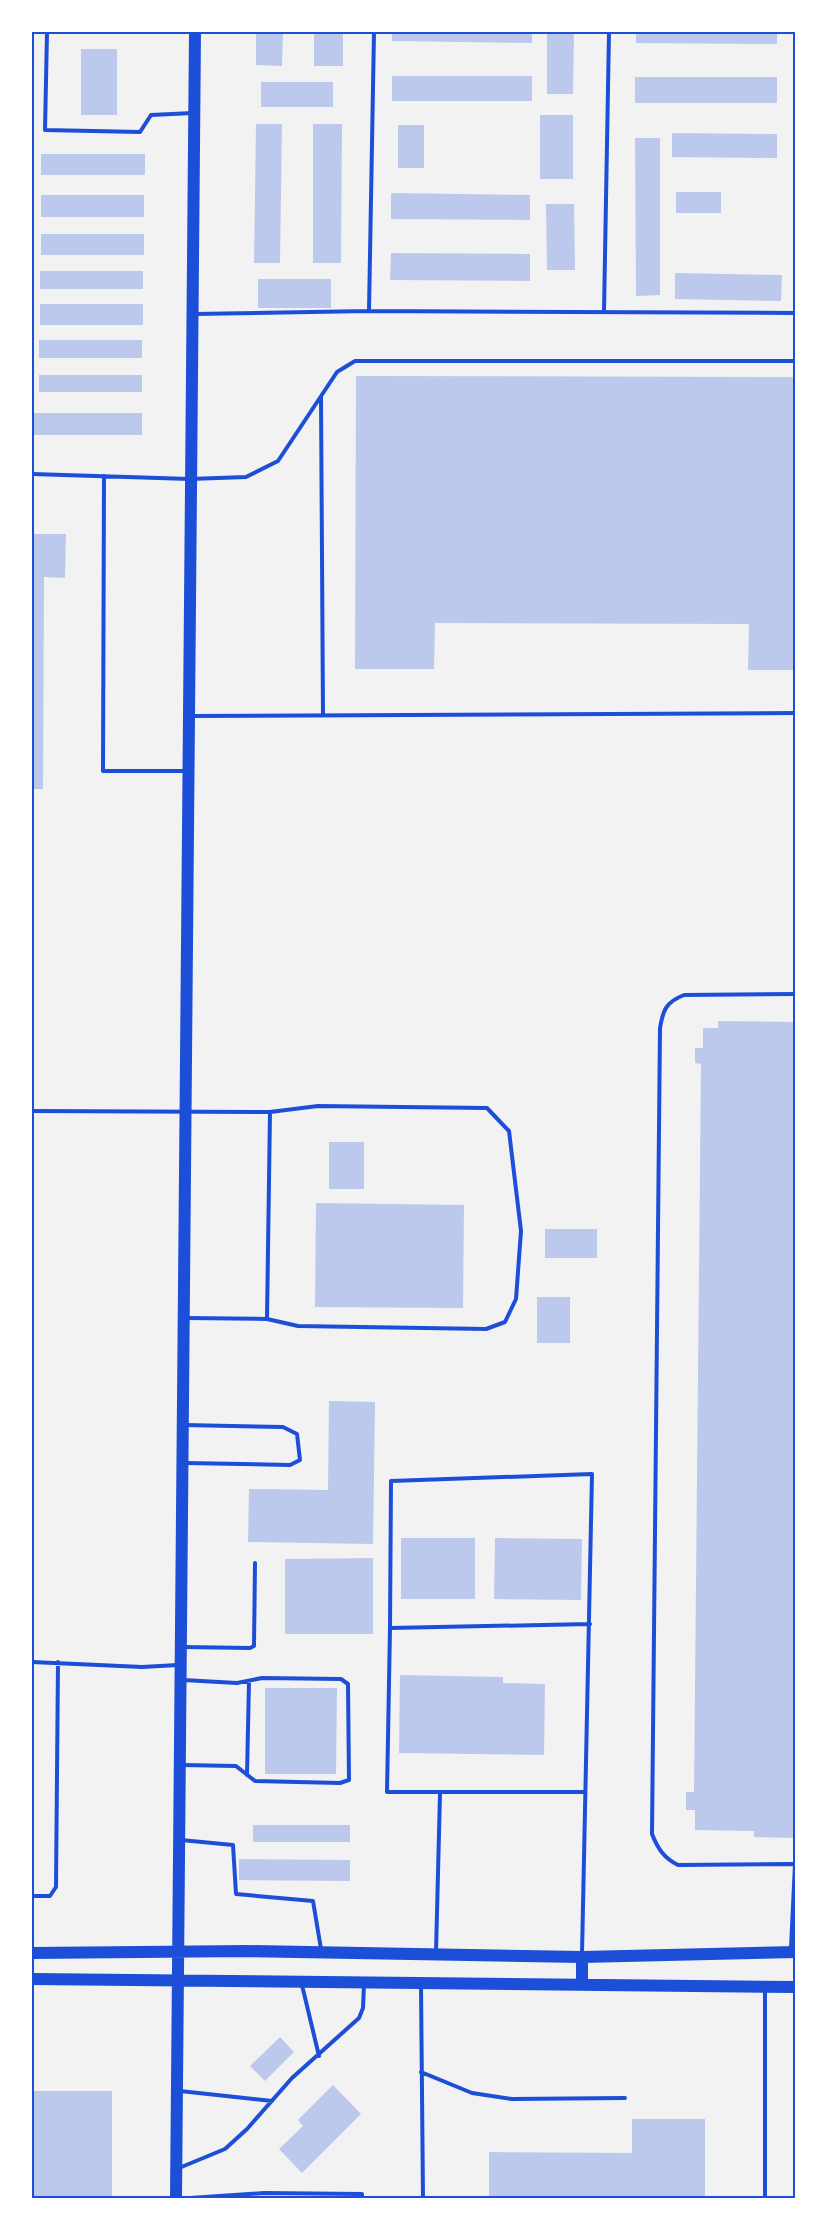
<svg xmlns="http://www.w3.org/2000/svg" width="827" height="2230" font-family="'Space Grotesk',sans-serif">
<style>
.building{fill:#bdc9ec}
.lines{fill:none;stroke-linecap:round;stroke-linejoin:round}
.service{stroke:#1d4ed8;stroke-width:4}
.secondary{stroke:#1d4ed8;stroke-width:12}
.neatline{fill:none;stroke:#1d4ed8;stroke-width:2}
</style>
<rect width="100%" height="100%" fill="#f2f2f2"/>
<path class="building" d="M 256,32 L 283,32 L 282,66 L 256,65 Z
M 314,32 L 343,32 L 343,66 L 314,66 Z
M 392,32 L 532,32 L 532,43 L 392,41 Z
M 547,32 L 574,32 L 573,94 L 547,94 Z
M 636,32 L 777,32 L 777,44 L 636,43 Z
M 81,49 L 117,49 L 117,115 L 81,115 Z
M 392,76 L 532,76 L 532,101 L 392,101 Z
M 635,77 L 777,77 L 777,103 L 635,103 Z
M 261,82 L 333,82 L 333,107 L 261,107 Z
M 540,115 L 573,115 L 573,179 L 540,179 Z
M 256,124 L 282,124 L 280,263 L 254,263 Z
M 313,124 L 342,124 L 341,263 L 313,263 Z
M 398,125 L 424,125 L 424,168 L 398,168 Z
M 672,133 L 777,134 L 777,158 L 672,157 Z
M 635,138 L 660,138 L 660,295 L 636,296 Z
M 41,154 L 145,154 L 145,175 L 41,175 Z
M 676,192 L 721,192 L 721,213 L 676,213 Z
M 391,193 L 530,195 L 530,220 L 391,219 Z
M 41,195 L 144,195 L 144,217 L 41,217 Z
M 546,204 L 574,204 L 575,270 L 547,270 Z
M 41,234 L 144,234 L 144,255 L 41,255 Z
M 391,253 L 530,254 L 530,281 L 390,280 Z
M 40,271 L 143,271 L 143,289 L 40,289 Z
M 675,273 L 782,275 L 781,301 L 675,299 Z
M 258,279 L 331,279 L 331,308 L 258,308 Z
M 40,304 L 143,304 L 143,325 L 40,325 Z
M 39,340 L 142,340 L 142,358 L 39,358 Z
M 39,375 L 142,375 L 142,392 L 39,392 Z
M 356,376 L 796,377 L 796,670 L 748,670 L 749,624 L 435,623 L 434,669 L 355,669 Z
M 32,413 L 142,413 L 142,435 L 32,435 Z
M 32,534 L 66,534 L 65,578 L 44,577 L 43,789 L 32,789 Z
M 718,1021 L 796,1022 L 796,1838 L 754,1837 L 754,1831 L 695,1830 L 695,1810 L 686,1810 L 686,1792 L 694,1792 L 701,1064 L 695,1063 L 695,1048 L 703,1048 L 703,1028 L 718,1028 Z
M 329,1142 L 364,1142 L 364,1189 L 329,1189 Z
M 316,1203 L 464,1205 L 463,1308 L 315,1307 Z
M 545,1229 L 597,1229 L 597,1258 L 545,1258 Z
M 537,1297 L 570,1297 L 570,1343 L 537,1343 Z
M 329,1401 L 375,1402 L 373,1544 L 248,1542 L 249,1489 L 328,1490 Z
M 401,1538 L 475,1538 L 475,1599 L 401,1599 Z
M 495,1538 L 582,1539 L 581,1600 L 494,1599 Z
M 373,1558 L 373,1634 L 285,1634 L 285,1559 Z
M 400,1675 L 503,1677 L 503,1683 L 545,1684 L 544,1755 L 399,1753 Z
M 265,1688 L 337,1688 L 336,1774 L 265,1774 Z
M 253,1825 L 350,1825 L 350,1842 L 253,1842 Z
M 239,1859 L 350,1860 L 350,1881 L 239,1880 Z
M 280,2037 L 294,2052 L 265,2081 L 250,2066 Z
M 333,2085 L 361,2114 L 302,2173 L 279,2149 L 303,2126 L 298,2120 Z
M 32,2091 L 112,2091 L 112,2198 L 32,2198 Z
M 632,2119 L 705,2119 L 705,2198 L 489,2198 L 489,2152 L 632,2153 Z"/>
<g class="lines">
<path class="service" d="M 109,32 L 47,32 L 45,130 L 140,132 L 151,115 L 193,113
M 369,311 L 796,313
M 604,312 L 609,32
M 194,314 L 369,311 L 374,32
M 321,397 L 323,715
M 32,474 L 190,479 L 246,477 L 278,461 L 337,372 L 355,361 L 796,361
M 104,476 L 103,771 L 185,771
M 190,716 L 796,713
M 32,1111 L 270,1112 L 267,1319 L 186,1318
M 267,1319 L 298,1326 L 486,1329 L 505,1322 L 516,1299 L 521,1231 L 509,1131 L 487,1108 L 318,1106 L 270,1112
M 184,1425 L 283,1427 L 297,1434 L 300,1460 L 290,1465 L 185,1463
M 390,1628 L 391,1481 L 592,1474 L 582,1954
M 183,1647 L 250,1648 L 254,1646 L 255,1563
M 32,1662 L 142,1667 L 178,1665
M 181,1765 L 236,1766 L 255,1781 L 340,1783 L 349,1780 L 348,1684 L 341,1679 L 262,1678 L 237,1683 L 183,1680
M 247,1775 L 249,1681
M 583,1792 L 387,1792 L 390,1628 L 590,1624
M 181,1840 L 233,1845 L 236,1894 L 313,1901 L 321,1949
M 793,1864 L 678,1865 C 664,1858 658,1849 652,1834 L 660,1028 C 663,1010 666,1002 684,995 L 796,994
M 32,1896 L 50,1896 L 56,1887 L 58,1662
M 791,1948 L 795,1864
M 436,1952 L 440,1794
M 302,1985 L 319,2056
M 421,1986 L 423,2198
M 765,1990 L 765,2198
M 421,2072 L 472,2093 L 512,2099 L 625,2098
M 180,2091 L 272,2101
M 179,2168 L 225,2149 L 247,2129 L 292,2078 L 359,2018 L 363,2008 L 364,1984
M 190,2198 L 264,2193 L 362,2194 L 362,2198"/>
<path class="secondary" d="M 32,1953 L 247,1951 L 582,1957 L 796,1952
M 582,1957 L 582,1984
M 32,1979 L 796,1987
M 176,2198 L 195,32"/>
</g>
<rect width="827" height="2230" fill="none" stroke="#ffffff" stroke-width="66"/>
<rect x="33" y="33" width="761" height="2164" class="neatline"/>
</svg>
